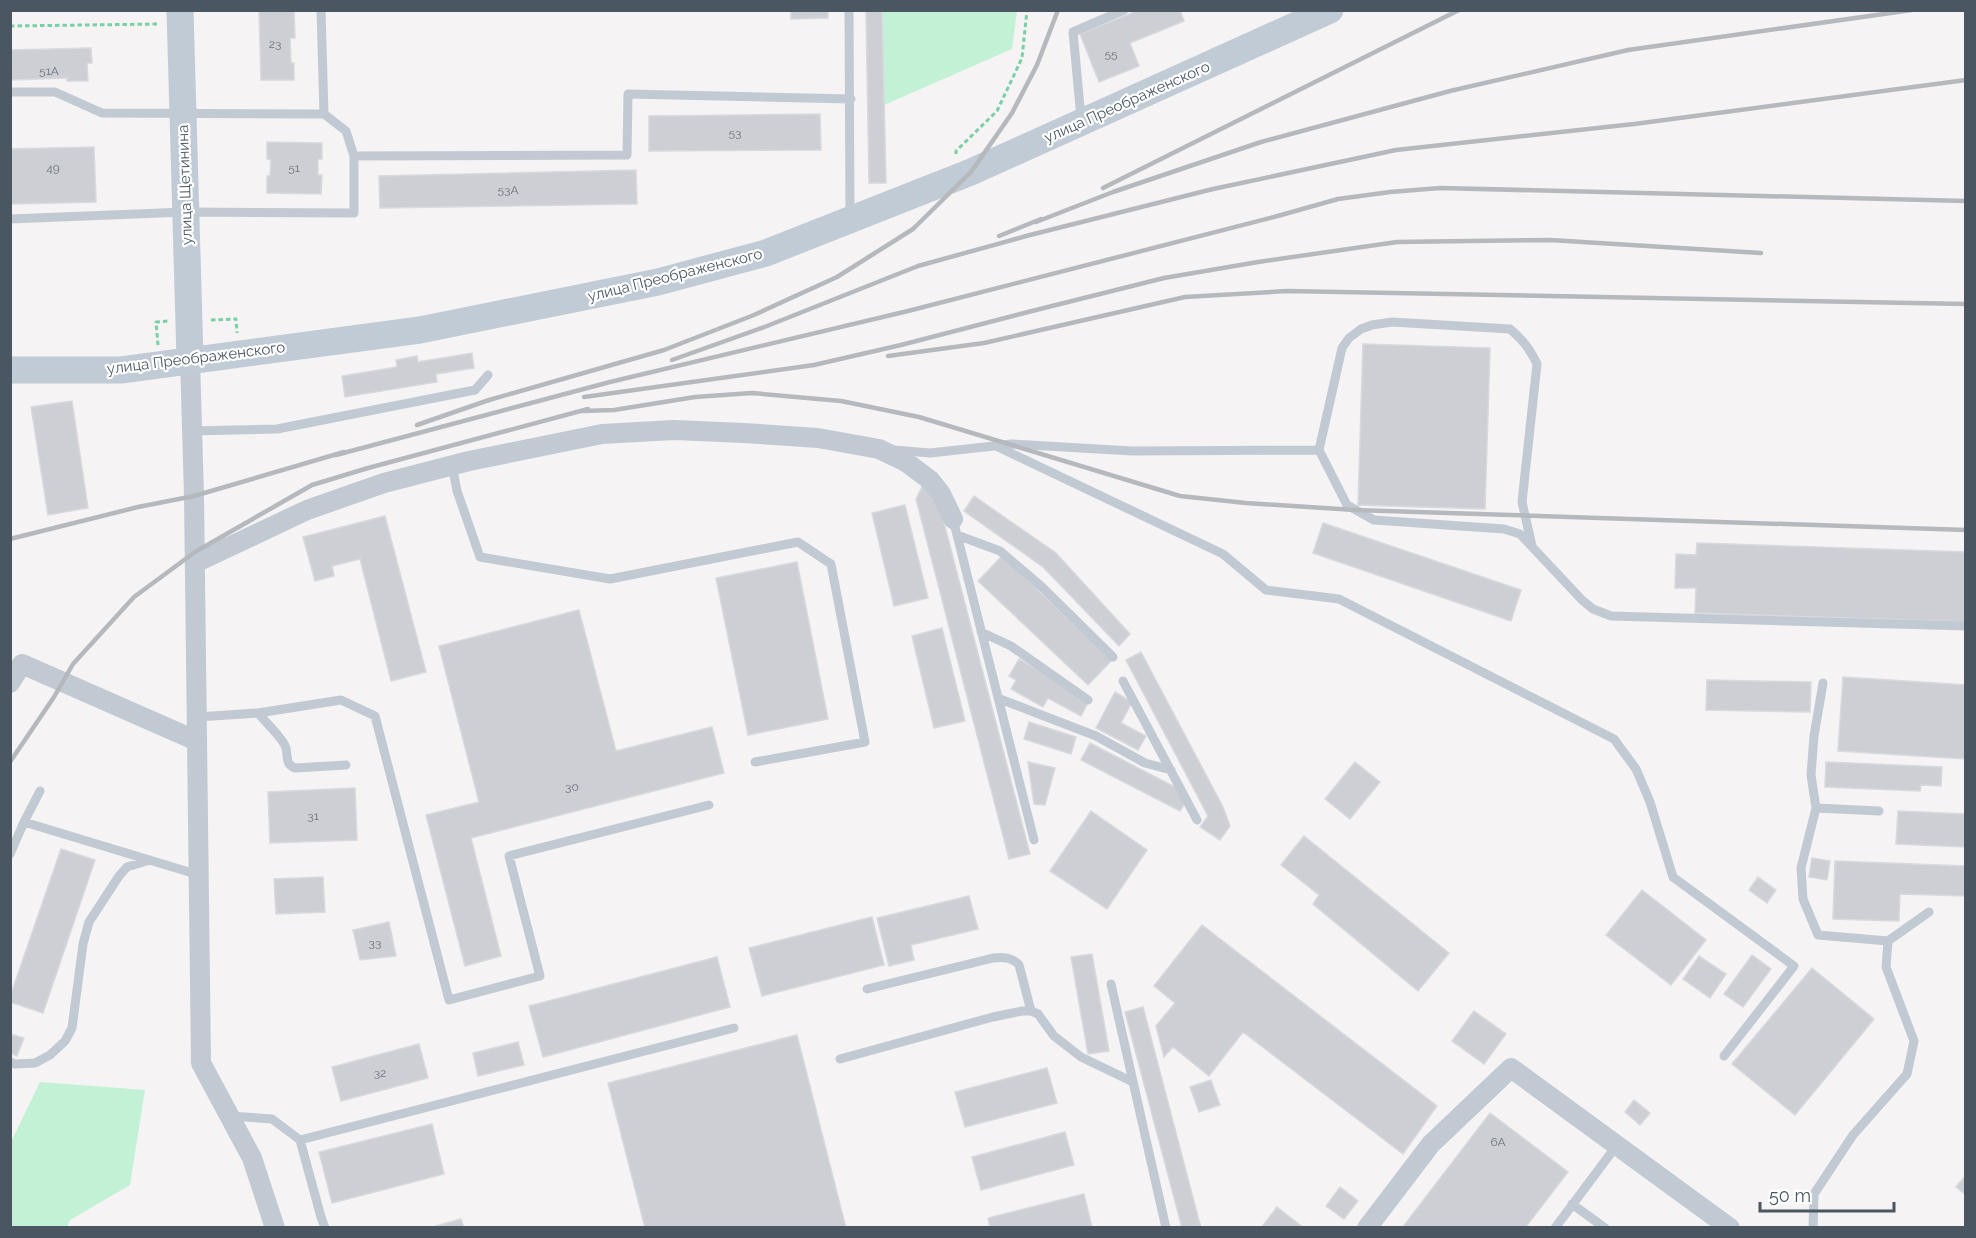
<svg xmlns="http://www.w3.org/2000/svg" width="1976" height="1238" font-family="Raleway,sans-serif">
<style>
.green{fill:#c3f1d5}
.building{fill:#cdcfd5;stroke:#d7d9de;stroke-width:1.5}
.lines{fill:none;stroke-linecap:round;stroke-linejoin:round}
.path{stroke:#7ad0a6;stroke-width:3;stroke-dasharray:4.5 3;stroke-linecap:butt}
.lane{stroke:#c1cad2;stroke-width:9}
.street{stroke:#c1cad2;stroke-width:20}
.secondary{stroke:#c1cbd6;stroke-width:27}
.rail{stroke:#b5b8bd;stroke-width:4.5}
.labels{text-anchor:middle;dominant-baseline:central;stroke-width:4.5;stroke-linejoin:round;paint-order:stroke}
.number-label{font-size:12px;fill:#6b747e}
.street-label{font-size:15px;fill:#4a5661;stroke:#fff}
</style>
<rect width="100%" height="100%" fill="#f5f3f3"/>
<path class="green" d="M 882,11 L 1017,11 L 1012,49 L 884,105 Z
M 40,1082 L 145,1090 L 130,1185 L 70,1220 L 67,1227 L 11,1227 L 11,1142 Z"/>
<path class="building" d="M 259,10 L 294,10 L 295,38 L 290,38 L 291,63 L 294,63 L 294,80 L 261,80 Z
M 791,10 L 828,10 L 828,18 L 791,19 Z
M 866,10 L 882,10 L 886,183 L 869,183 Z
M 1139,10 L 1180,10 L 1184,21 L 1130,43 L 1139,66 L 1099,82 L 1080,34 Z
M 91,48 L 92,63 L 87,63 L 88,81 L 67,81 L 67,78 L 10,80 L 10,50 Z
M 820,114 L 821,150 L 649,151 L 649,116 Z
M 267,142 L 322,143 L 322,159 L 318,159 L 318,175 L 322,175 L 321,194 L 267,193 L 267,176 L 270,176 L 271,160 L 267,159 Z
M 94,147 L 96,202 L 11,204 L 10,149 Z
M 636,170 L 637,204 L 380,208 L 379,176 Z
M 1363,344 L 1490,348 L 1485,509 L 1358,505 Z
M 472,353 L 474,368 L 436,374 L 437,382 L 345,397 L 342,376 L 397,367 L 396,360 L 417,356 L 418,362 Z
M 72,401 L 88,508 L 48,515 L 31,407 Z
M 923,485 L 941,511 L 1030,854 L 1009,859 L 916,499 Z
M 974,496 L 1056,553 L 1130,634 L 1119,646 L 1043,567 L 964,511 Z
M 905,505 L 928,598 L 894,606 L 872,513 Z
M 385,516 L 426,672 L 391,681 L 360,559 L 332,566 L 334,576 L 315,581 L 303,537 Z
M 1323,523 L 1521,590 L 1511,621 L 1313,553 Z
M 1697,543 L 1966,552 L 1966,622 L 1695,613 L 1696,588 L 1675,588 L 1676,554 L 1696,555 Z
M 1002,556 L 1112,660 L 1088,685 L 978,581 Z
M 797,562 L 828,719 L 748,735 L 716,578 Z
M 579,610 L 616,751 L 712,727 L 724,773 L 471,838 L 501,956 L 465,966 L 426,815 L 479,802 L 439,646 Z
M 942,628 L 965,721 L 934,728 L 912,636 Z
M 1141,652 L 1223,807 L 1230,826 L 1220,840 L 1200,827 L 1208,816 L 1126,660 Z
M 1019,659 L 1090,699 L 1081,716 L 1048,698 L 1043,707 L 1011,689 L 1016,680 L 1009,676 Z
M 1843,677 L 1966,685 L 1966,759 L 1838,751 Z
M 1707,680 L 1811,682 L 1810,712 L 1706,710 Z
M 1115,692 L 1132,702 L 1121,723 L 1146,736 L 1138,750 L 1096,728 Z
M 1029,722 L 1076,737 L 1071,754 L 1024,739 Z
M 1090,743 L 1177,788 L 1187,800 L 1180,811 L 1081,760 Z
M 1028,762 L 1055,768 L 1045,805 L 1034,804 Z
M 1355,762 L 1380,782 L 1350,819 L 1325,799 Z
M 1826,762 L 1942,767 L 1941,786 L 1921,785 L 1920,791 L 1825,787 Z
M 355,788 L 357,840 L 270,843 L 268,792 Z
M 1091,811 L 1147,850 L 1107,909 L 1050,871 Z
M 1898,811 L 1966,814 L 1966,847 L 1896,844 Z
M 1304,836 L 1449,953 L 1418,991 L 1313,904 L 1319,895 L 1281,865 Z
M 61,849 L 95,860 L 43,1013 L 10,1002 L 10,997 Z
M 1812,858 L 1830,861 L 1827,880 L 1809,877 Z
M 1835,861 L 1966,866 L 1966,896 L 1900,894 L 1899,921 L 1833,919 Z
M 323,877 L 325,912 L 276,914 L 274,879 Z
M 1758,877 L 1776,890 L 1767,903 L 1749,890 Z
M 1642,890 L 1706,940 L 1671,985 L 1606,935 Z
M 969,896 L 978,929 L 911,945 L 914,960 L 889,966 L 877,918 Z
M 872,917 L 884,965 L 762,996 L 749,948 Z
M 389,922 L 396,956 L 360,960 L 353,930 Z
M 1202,925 L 1437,1106 L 1403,1154 L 1243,1032 L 1209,1076 L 1173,1047 L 1164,1057 L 1156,1026 L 1175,1003 L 1154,986 Z
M 1092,954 L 1109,1051 L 1088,1054 L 1071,957 Z
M 1752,955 L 1771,969 L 1743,1007 L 1724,994 Z
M 1699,956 L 1726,974 L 1710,998 L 1683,979 Z
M 717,957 L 730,1007 L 543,1057 L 529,1006 Z
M 1812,968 L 1874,1019 L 1795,1115 L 1732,1064 Z
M 1143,1007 L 1201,1228 L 1182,1228 L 1125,1012 Z
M 1474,1011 L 1506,1034 L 1484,1064 L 1452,1041 Z
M 10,1034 L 24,1038 L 17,1056 L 10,1053 Z
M 797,1035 L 846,1228 L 645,1228 L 608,1083 Z
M 518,1042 L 524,1065 L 478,1076 L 473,1053 Z
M 419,1044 L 428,1078 L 341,1101 L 332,1067 Z
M 1047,1068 L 1057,1103 L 965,1127 L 955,1092 Z
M 1211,1080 L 1220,1105 L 1199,1112 L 1190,1087 Z
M 1634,1100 L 1650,1113 L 1640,1125 L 1625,1112 Z
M 1490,1113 L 1568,1172 L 1525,1228 L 1402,1228 Z
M 432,1124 L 444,1174 L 332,1203 L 319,1152 Z
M 1065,1132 L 1074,1165 L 981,1190 L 972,1157 Z
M 1966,1175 L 1966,1195 L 1956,1187 Z
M 1340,1187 L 1358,1201 L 1344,1219 L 1326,1206 Z
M 1084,1194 L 1092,1227 L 990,1228 L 988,1218 Z
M 1277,1207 L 1304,1228 L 1261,1228 Z
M 461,1219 L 464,1228 L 429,1228 Z"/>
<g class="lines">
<path class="path" d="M 10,26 L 160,24
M 956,154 L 956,151 L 997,111 L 1022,58 L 1027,10
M 211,320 L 236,319 L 237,333
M 158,345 L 156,322 L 168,321"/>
<path class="lane" d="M 321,10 L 324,114
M 849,10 L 850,216
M 10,92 L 55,92 L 102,113 L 324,114 L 346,131 L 354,156 L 627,155 L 628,94 L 851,99
M 1081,118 L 1073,32 L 1124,10
M 10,219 L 185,212 L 354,213 L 354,156
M 193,431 L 277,429 L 475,390 L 488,375
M 996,446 L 1223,554 L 1266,590 L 1339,599 L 1614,739 L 1636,769 L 1650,802 L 1673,877 L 1794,966 L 1724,1056
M 894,450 L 930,453 L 1012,444 L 1132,451 L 1319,450 L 1347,505 L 1374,520 L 1504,529 L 1520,534 L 1582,600 L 1593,609 L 1611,616 L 1966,626
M 1319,450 L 1342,348 L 1349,338 L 1361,329 L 1372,325 L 1392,322 L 1510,329 C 1523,340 1530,349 1537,364 L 1522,502 L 1532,546
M 452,465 L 457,491 L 480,557 L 610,579 L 798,542 L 831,564 L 865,742 L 755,762
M 953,519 L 1034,840
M 957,535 L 1000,551 L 1042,587 L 1113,657
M 981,632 L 1011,646 L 1088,700
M 1123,681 L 1197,820
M 1000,699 L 1096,736 L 1145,763 L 1171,770
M 258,713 L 341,700 L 375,716 L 449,1000 L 540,976 L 509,856 L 709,805
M 197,717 L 258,713 C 265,722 283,738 286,748 C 288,757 285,764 295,768 L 346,765
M 1816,808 L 1811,775 L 1814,736 L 1823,683
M 1879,811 L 1816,808 L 1801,868 L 1803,899 L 1818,935 L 1888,941
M 24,822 L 40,791
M 10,854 L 24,822 L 199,875
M 1111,984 L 1166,1228
M 867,989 L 993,958 C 1003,957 1012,957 1019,965 L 1031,1011
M 840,1059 L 993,1017 L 1022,1011 L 1031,1011 L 1038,1014 L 1054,1036 L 1081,1057 L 1133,1082
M 10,1062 L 15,1064 L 35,1063 L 50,1055 L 65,1041 L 72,1028 L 83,944 L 89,922 L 119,876 L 127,867 L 150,860
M 230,1116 L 272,1119 L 300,1140 L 321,1217 L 325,1228
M 300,1140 L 734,1028
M 1572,1204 L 1605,1228
M 1555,1228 L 1617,1145
M 1813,1228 L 1814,1194 L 1853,1135 L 1907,1074 L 1914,1041 L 1886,967 L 1888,941 L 1929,912"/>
<path class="street" d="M 190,359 L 194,496 L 201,1063 L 252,1158 L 275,1228
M 195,563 L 307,510 L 384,483 L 469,461 L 602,434 L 674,430 L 744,433 L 818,438 L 879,449 L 906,462 L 930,480 L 941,494 L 953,519
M 10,683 L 22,664 L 197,741
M 1367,1228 L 1431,1144 L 1511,1068 L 1730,1228"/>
<path class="secondary" d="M 180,10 L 190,359
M 10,370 L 121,370 L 420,330 L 658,282 L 766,253 L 971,172 L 1330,10"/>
<path class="rail" d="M 1103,188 L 1459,10
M 1036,222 L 1113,192 L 1261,142 L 1450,91 L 1628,50 L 1912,10
M 999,236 L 1041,219
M 888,356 L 984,343 L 1185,297 L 1287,291 L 1966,304
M 672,360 L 767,326 L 918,266 L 1030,235 L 1213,189 L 1396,150 L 1634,124 L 1966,80
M 584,397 L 814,365 L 901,345 L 1032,311 L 1164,278 L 1258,262 L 1397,242 L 1550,240 L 1761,253
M 582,411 L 614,410 L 695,397 L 752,393 L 841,401 L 919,417 L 1180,496 L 1246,503 L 1355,510 L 1966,530
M 417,425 L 489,400 L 664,350 L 754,315 L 837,277 L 913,229 L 971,172 L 1012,113 L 1037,65 L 1058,10
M 336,455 L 610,382 L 908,311 L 1274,217 L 1338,199 L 1390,192 L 1440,188 L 1966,201
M 10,539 L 138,507 L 194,496 L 344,452
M 10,762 L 54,697 L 73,664 L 134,597 L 195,552 L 312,485 L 368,468 L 588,409"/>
</g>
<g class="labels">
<g class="number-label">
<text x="275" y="44">23</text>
<text x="1111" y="54">55</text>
<text x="49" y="71">51А</text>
<text x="735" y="133">53</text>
<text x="53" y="168">49</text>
<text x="294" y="168">51</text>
<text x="508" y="190">53А</text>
<text x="572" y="787">30</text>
<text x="313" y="816">31</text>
<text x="375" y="943">33</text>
<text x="380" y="1073">32</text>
<text x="1498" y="1142">6А</text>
</g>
<g class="street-label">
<text transform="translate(1127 102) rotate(-24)">улица Преображенского</text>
<text transform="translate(185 185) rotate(-92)">улица Щетинина</text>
<text transform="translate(675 275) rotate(-14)">улица Преображенского</text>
<text transform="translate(196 358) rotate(-7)">улица Преображенского</text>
</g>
</g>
<rect width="1976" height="1238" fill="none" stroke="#4a5661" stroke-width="24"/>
<path d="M1760 1202v9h134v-9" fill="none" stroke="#4a5661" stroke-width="3"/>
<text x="1769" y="1202" font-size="18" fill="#4a5661" stroke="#ffffff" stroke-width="4.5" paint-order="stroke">50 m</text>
</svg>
